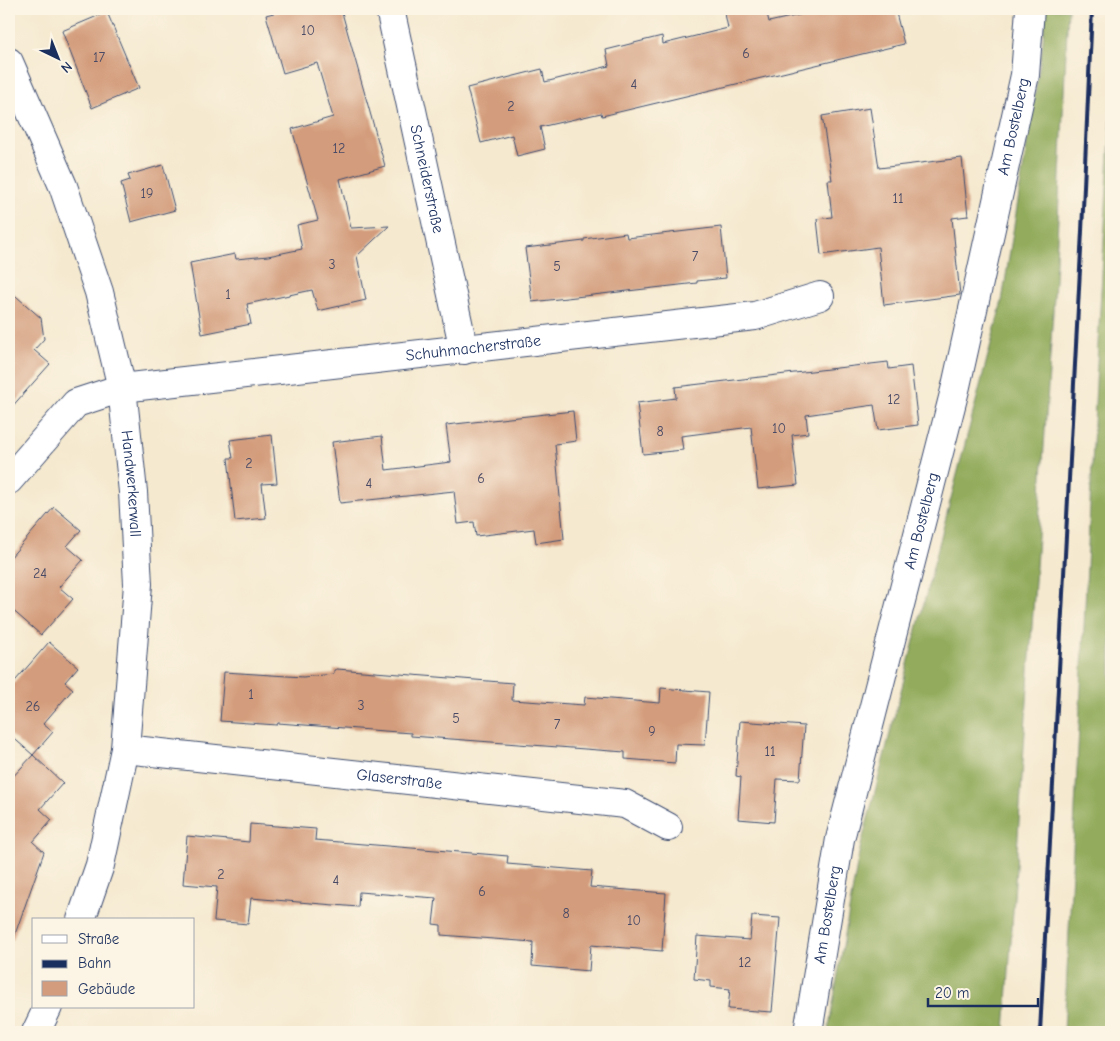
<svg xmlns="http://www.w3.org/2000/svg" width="1120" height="1041" font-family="'Comic Neue',sans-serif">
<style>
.forest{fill:#92ab5c;stroke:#566d5d}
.building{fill:#d39c7c}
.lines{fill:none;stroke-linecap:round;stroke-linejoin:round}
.minor-casing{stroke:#3c4b6f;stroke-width:30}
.minor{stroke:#fff;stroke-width:28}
.rail{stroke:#1b2f5e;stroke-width:4}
.labels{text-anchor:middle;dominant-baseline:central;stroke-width:4.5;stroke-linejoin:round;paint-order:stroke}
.number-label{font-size:14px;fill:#494a66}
.street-label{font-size:16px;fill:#1b2f5e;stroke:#fcf5e5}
</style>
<rect width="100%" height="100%" fill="#fcf5e5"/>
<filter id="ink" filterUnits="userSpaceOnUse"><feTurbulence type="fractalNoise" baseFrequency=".02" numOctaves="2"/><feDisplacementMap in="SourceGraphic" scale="10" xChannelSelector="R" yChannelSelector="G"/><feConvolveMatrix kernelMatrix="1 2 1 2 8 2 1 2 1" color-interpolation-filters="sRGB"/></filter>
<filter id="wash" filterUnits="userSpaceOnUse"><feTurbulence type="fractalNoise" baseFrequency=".0096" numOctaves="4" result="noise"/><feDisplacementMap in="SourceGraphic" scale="20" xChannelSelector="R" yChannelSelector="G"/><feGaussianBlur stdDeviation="1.12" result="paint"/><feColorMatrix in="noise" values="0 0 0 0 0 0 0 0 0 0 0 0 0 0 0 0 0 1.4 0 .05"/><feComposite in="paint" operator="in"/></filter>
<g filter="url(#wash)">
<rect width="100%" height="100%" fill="#f5e9cf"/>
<path class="forest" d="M 1046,9 L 1068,9 L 1055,282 L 1005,1032 L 828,1032 L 859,853 L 1002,301 L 1042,50 Z
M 1111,117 L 1111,1032 L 1064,1032 L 1098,343 Z"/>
<g id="blocks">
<path class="building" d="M 288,9 L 341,9 L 385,166 L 340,179 L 351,228 L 389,226 L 357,256 L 366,300 L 318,311 L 312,290 L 280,297 L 247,304 L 251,324 L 202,334 L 190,263 L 235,254 L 236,259 L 268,256 L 302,249 L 297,225 L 318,220 L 292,129 L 333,117 L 317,63 L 283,73 L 266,15 Z
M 724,9 L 766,9 L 769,22 L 825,9 L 895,9 L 904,44 L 602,116 L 601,113 L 540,127 L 545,149 L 517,156 L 512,135 L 481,143 L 467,88 L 542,69 L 545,82 L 609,66 L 606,50 L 662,36 L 663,44 L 728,28 Z
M 107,12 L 139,88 L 92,108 L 62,31 Z
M 870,108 L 879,168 L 962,158 L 968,216 L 952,218 L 960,295 L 884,305 L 878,247 L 821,255 L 817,219 L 832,217 L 828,180 L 832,180 L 822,116 Z
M 163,165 L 175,210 L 131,222 L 121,183 L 130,180 L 128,175 Z
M 721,227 L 726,278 L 697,281 L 697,283 L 532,302 L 525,248 L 584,241 L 584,239 L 626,233 L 627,238 Z
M 9,290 L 41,318 L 44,339 L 34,350 L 50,364 L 9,410 Z
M 888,362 L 889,369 L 911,366 L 918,425 L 878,430 L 874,405 L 806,415 L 808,433 L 792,435 L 798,485 L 758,489 L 751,427 L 681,436 L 683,450 L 643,454 L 637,403 L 676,398 L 675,387 Z
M 573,411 L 576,441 L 555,444 L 564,539 L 536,543 L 534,529 L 476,536 L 474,522 L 458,524 L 454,491 L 340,503 L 332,442 L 382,436 L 386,470 L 451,462 L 446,425 Z
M 272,435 L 277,483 L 262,484 L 266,518 L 235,521 L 228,458 L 233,458 L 230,440 Z
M 54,507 L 81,530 L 67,546 L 83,560 L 59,587 L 73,599 L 41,635 L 9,607 L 9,559 Z
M 49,642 L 78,667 L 65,682 L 73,689 L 43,724 L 53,732 L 33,755 L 9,734 L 9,688 Z
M 337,669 L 513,683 L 512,700 L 584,705 L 585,697 L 660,703 L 661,688 L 709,692 L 705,745 L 676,744 L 675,763 L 625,759 L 625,752 L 411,736 L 411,733 L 278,723 L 277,725 L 220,721 L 224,672 L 303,677 L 334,674 L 334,670 Z
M 740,721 L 804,726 L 800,780 L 777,779 L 774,822 L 738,819 L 741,777 L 736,776 Z
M 33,755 L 63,783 L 40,809 L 52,820 L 33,842 L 44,852 L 13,940 L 9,939 L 9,781 Z
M 250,824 L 316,829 L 315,840 L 508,856 L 507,864 L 592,871 L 590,887 L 666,893 L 662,951 L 591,945 L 589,971 L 532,966 L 533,942 L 441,935 L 441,925 L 433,924 L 436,898 L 359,892 L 358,907 L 251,898 L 248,924 L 214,921 L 217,887 L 183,884 L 187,836 L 249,842 Z
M 752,916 L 780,918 L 772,1012 L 728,1009 L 730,989 L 711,987 L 711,981 L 694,979 L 697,936 L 750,940 Z"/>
</g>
</g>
<g filter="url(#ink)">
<use href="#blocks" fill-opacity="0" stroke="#3c4b6f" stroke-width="1"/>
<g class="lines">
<defs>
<g id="minor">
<path id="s1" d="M 390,9 L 464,350"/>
<path id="s2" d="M 9,62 L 63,186 L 99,292 L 122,388 L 133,492 L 138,584 L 125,749 L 100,865 L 81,920"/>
<path id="s3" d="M 9,480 L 76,403 L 122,388 L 755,316 L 820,296"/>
<path id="s4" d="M 125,749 L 625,804 L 668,827"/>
<path d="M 36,1032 L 48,1007"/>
<path id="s5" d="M 808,1032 L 840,839 L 956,386 L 1025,75 L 1030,9"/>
</g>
</defs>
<use href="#minor" class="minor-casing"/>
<use href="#minor" class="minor"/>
<path class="rail" d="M 1040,1032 L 1082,231 L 1092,9"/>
</g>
</g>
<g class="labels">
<g class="number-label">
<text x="308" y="30">10</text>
<text x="746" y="53">6</text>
<text x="99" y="57">17</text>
<text x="634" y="84">4</text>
<text x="511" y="106">2</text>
<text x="339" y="148">12</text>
<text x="147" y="193">19</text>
<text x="898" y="198">11</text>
<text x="695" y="256">7</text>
<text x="332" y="264">3</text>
<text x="557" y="266">5</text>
<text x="228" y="294">1</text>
<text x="894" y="399">12</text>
<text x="779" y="428">10</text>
<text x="660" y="431">8</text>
<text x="249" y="463">2</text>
<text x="481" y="478">6</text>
<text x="369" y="483">4</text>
<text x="40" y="573">24</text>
<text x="251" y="694">1</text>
<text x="361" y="705">3</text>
<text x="33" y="706">26</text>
<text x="456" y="718">5</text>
<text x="557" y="724">7</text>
<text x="652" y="731">9</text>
<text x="770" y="751">11</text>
<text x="221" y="874">2</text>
<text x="336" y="880">4</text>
<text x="482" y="891">6</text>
<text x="566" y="913">8</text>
<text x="634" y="920">10</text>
<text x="745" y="962">12</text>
</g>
<g class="street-label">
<text stroke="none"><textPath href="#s5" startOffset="929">Am Bostelberg</textPath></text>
<text stroke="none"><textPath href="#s1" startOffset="174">Schneiderstraße</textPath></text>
<text stroke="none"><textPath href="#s3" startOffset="504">Schuhmacherstraße</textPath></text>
<text stroke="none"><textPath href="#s2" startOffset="442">Handwerkerwall</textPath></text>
<text stroke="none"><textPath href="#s5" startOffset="524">Am Bostelberg</textPath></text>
<text stroke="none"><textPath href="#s4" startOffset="276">Glaserstraße</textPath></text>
<text stroke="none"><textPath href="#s5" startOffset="119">Am Bostelberg</textPath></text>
</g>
</g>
<rect width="1120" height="1041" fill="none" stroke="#fcf5e5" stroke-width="30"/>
<rect x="32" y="918" width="162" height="90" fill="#fcf5e5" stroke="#a2a6af"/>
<rect x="42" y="935" width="25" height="8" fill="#ffffff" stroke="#a2a6af"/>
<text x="78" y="944" font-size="15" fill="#1b2f5e">Straße</text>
<rect x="42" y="960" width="25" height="8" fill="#1b2f5e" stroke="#a2a6af"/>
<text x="78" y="968" font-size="15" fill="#1b2f5e">Bahn</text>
<rect x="42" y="981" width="25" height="15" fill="#d39c7c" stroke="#a2a6af"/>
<text x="78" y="994" font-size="15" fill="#1b2f5e">Gebäude</text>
<g transform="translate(58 58) rotate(137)" stroke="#fcf5e5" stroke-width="4" paint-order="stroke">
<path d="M0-4L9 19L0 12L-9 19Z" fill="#1b2f5e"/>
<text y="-8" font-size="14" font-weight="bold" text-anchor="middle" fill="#1b2f5e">N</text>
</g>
<path d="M928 998v8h110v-8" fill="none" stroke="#1b2f5e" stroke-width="2.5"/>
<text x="935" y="998" font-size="15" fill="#1b2f5e" stroke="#fcf5e5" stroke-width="4" paint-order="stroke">20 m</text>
</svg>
